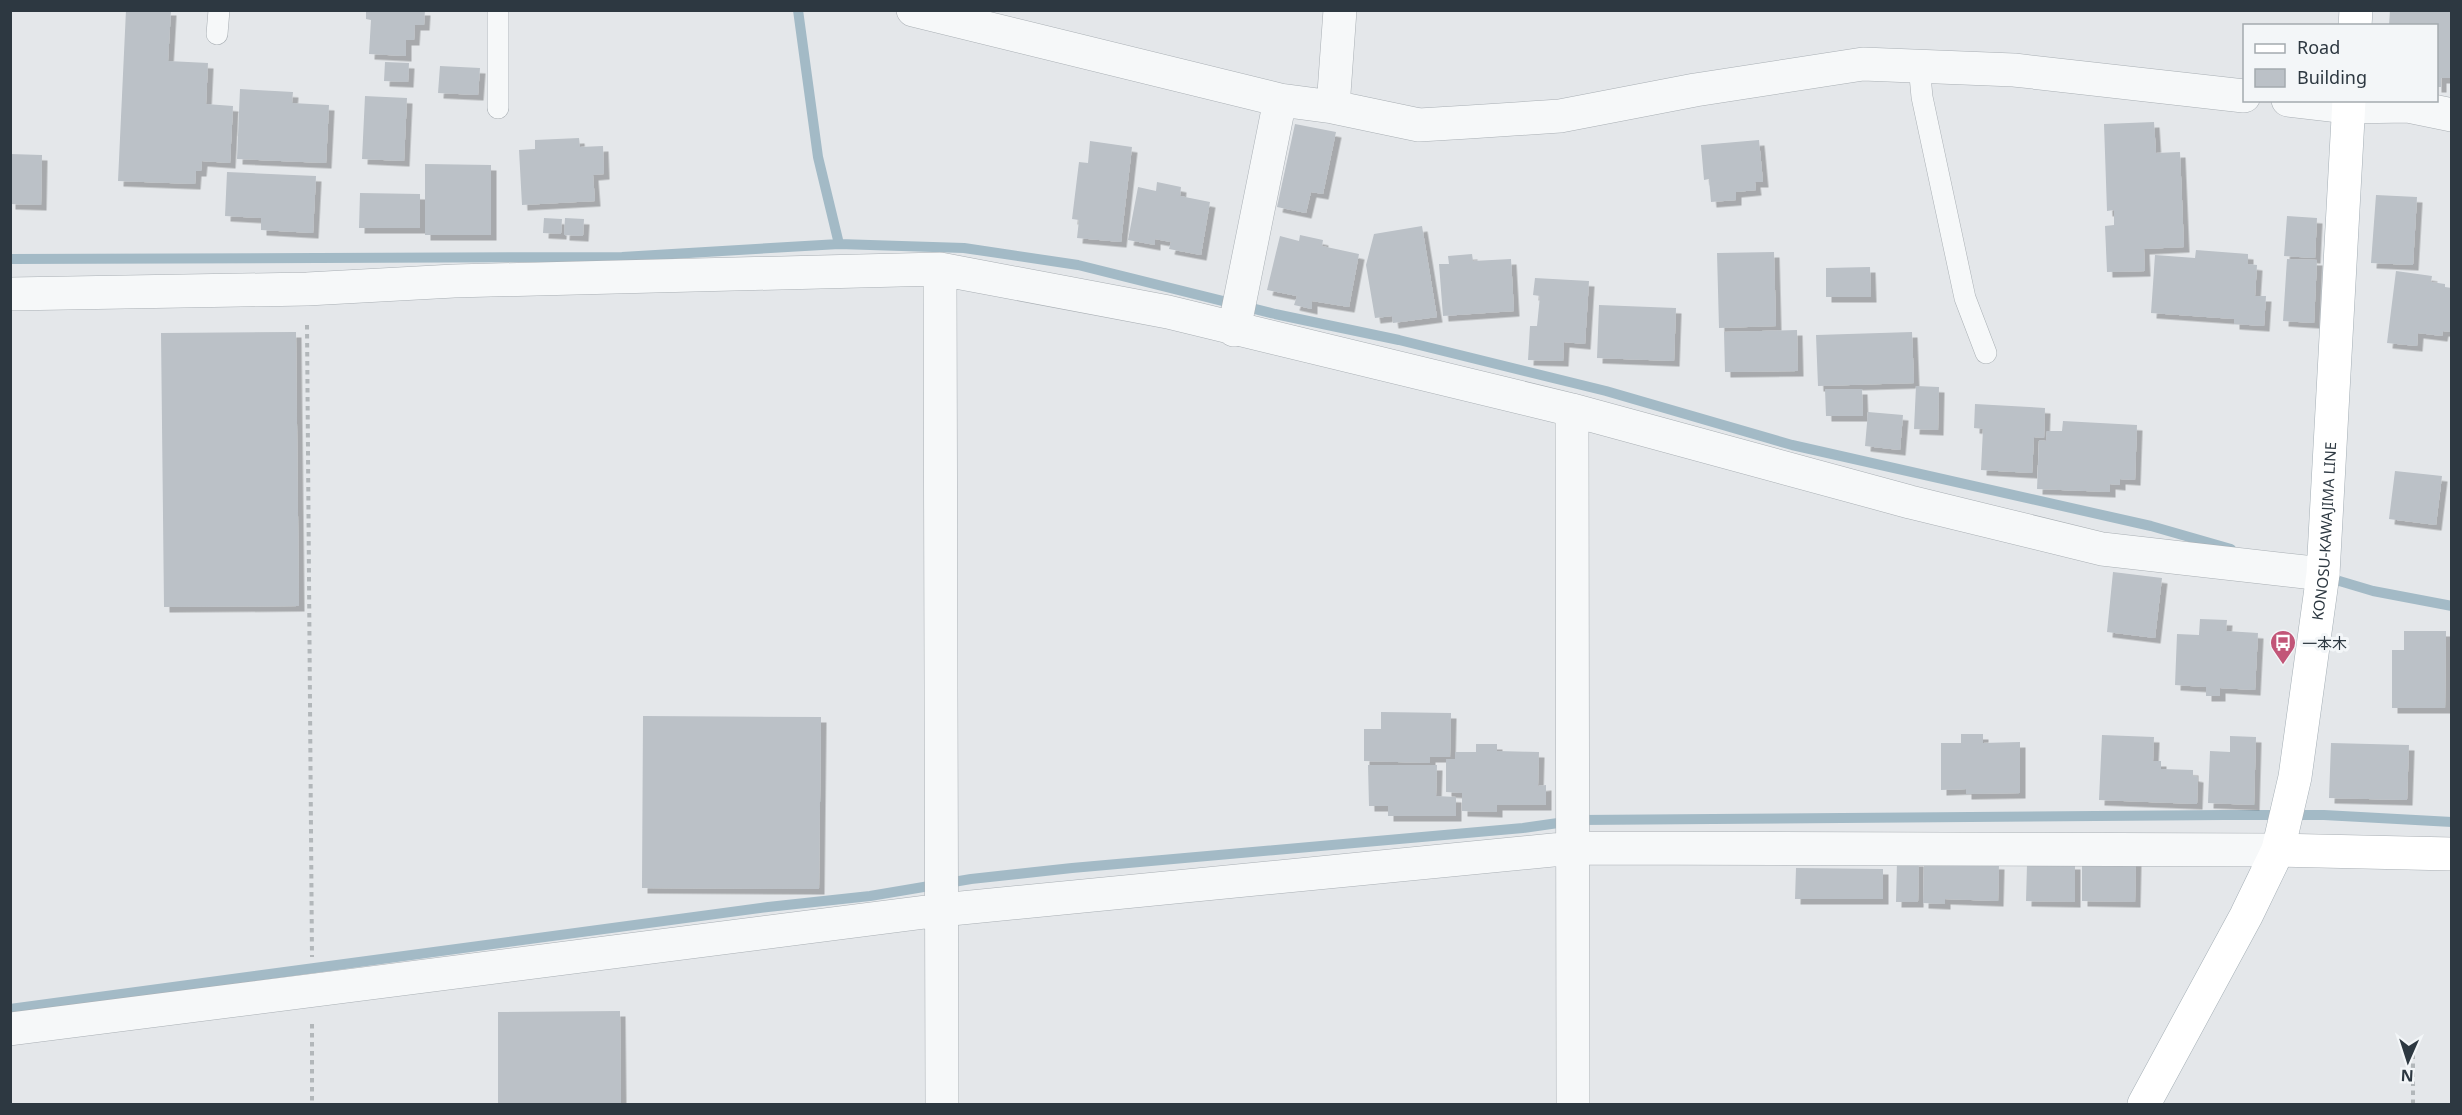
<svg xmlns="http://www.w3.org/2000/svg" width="2462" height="1115" font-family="'Noto Sans','Noto Sans JP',sans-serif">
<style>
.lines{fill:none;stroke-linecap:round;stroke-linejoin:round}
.stream{stroke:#a3bac6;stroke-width:10}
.building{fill:#bbc1c7;filter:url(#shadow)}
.lane-casing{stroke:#a9afb4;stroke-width:22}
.street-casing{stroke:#a9afb4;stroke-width:34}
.secondary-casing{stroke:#a9afb4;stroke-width:34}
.primary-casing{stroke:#a4aeb5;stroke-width:34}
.path{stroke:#b2b7ba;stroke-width:4;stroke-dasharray:4.5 4.5;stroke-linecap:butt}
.lane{stroke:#f6f8f9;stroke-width:21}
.street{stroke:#f6f8f9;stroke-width:33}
.secondary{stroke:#fff;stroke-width:33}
.primary{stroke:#fff;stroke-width:33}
.labels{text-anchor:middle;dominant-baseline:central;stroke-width:6;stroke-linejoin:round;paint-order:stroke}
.street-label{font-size:15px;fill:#2d3841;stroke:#f3f6f8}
.poi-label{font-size:15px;fill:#2d3841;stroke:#f3f6f8;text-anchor:start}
</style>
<defs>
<filter id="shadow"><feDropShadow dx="5.5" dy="5.5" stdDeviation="0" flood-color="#0004"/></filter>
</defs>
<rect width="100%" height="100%" fill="#e4e7ea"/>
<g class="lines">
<path class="stream" d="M 798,10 L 818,157 L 839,244
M 10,259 L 622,257 L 839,244 L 964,248 L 1078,265 L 1275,314 L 1399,340 L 1606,391 L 1792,445 L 2151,526 L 2231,549
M 2326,577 L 2373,591 L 2452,606
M 10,1009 L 768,907 L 870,896 L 971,879 L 1072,868 L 1523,828 L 1579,820 L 2223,815 L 2324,815 L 2452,822"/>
</g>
<path class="building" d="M 126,10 L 171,10 L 168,61 L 208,63 L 206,104 L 233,106 L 230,163 L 202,161 L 201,171 L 196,171 L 195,184 L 118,181 Z
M 366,10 L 425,10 L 424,25 L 415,25 L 414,40 L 406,40 L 406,56 L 369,54 L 371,20 L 366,19 Z
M 2390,10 L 2452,10 L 2450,78 L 2441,78 L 2441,87 L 2436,87 L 2436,26 L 2389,26 Z
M 385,62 L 409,63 L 408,82 L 384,81 Z
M 440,66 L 480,68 L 478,95 L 438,93 Z
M 240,89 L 293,92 L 292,103 L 329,105 L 326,163 L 237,159 Z
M 365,96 L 407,98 L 404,161 L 362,159 Z
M 2154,122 L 2156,153 L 2180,152 L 2184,247 L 2144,249 L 2145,271 L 2107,272 L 2105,226 L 2114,225 L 2114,210 L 2107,211 L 2104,124 Z
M 1295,124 L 1336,132 L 1323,194 L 1311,192 L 1306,213 L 1277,207 Z
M 579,138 L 580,147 L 603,146 L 604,174 L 593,175 L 595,201 L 522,205 L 519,150 L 535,149 L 535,140 Z
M 1759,140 L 1763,182 L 1755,182 L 1756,190 L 1736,192 L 1736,200 L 1711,202 L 1709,179 L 1704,180 L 1701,145 Z
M 1090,141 L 1132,147 L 1121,242 L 1077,238 L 1079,220 L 1072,219 L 1079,162 L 1088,163 Z
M 10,154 L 42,155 L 41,205 L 10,204 Z
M 425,164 L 491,165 L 491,235 L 425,235 Z
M 227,172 L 316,176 L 313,233 L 261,230 L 261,218 L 225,216 Z
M 1157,182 L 1181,187 L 1180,196 L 1210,202 L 1201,255 L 1169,249 L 1171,242 L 1155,239 L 1155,245 L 1128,240 L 1138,187 L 1156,191 Z
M 360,193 L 420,194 L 420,228 L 359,228 Z
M 2376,195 L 2417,197 L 2413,265 L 2371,263 Z
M 2287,216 L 2317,218 L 2315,258 L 2284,256 Z
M 544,218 L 562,219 L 561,234 L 543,233 Z
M 565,218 L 584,219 L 583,236 L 564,235 Z
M 1422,226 L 1437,317 L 1393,323 L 1392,316 L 1375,318 L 1366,265 L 1374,234 Z
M 1300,235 L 1323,240 L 1322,246 L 1359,254 L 1349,307 L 1312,301 L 1312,309 L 1294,305 L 1297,296 L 1267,290 L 1280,236 L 1299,241 Z
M 2196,250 L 2248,254 L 2248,264 L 2257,265 L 2255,296 L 2266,296 L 2264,326 L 2234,324 L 2234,319 L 2151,313 L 2155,255 L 2195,258 Z
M 1774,252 L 1776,326 L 1719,328 L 1717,253 Z
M 1472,254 L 1473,261 L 1511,259 L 1514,311 L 1443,316 L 1439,264 L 1449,264 L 1448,256 Z
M 2287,259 L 2317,260 L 2314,323 L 2283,321 Z
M 1870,267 L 1871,297 L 1826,297 L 1826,268 Z
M 2396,271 L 2432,276 L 2431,282 L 2445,284 L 2445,287 L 2452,288 L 2452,332 L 2443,331 L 2442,336 L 2418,333 L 2417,346 L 2387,343 Z
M 1535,278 L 1589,281 L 1585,344 L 1564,342 L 1563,361 L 1528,360 L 1530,326 L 1537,326 L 1540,296 L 1533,295 Z
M 1599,305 L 1676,308 L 1674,361 L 1597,358 Z
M 1797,330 L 1798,371 L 1725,372 L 1724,332 Z
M 296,332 L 299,606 L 164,607 L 161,333 Z
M 1912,332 L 1914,383 L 1818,386 L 1816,335 Z
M 1916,386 L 1939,387 L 1938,430 L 1914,429 Z
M 1825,389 L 1862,389 L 1863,416 L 1826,416 Z
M 1975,404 L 2045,408 L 2044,438 L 2034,437 L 2032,473 L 1981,470 L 1983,429 L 1974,428 Z
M 1868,412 L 1903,415 L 1900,450 L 1865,446 Z
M 2063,421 L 2137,425 L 2135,480 L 2120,479 L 2120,485 L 2110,484 L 2110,492 L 2037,489 L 2039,440 L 2046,441 L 2047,431 L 2062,431 Z
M 2395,471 L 2442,476 L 2436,525 L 2389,519 Z
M 2113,572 L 2162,578 L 2155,638 L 2107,632 Z
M 2200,619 L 2227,620 L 2226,631 L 2258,633 L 2255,690 L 2220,688 L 2220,696 L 2206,696 L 2206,687 L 2175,685 L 2177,634 L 2199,635 Z
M 2404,631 L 2446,631 L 2445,708 L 2392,708 L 2392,650 L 2404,650 Z
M 1381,712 L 1451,713 L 1450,757 L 1430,757 L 1430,763 L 1364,761 L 1364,729 L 1381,729 Z
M 643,716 L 821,717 L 819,889 L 642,888 Z
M 1961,734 L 1983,734 L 1983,743 L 2020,742 L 2020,793 L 1966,794 L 1966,789 L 1941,790 L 1941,743 L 1961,743 Z
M 2102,735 L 2154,737 L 2153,761 L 2161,761 L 2161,769 L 2193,770 L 2193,776 L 2198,777 L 2197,804 L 2099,800 Z
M 2230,736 L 2256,737 L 2254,805 L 2208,803 L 2210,751 L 2230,752 Z
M 2331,743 L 2409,745 L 2407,800 L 2329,798 Z
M 1476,744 L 1497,744 L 1497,751 L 1539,752 L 1538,786 L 1546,785 L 1546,805 L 1497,805 L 1497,812 L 1462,811 L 1462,793 L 1446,792 L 1446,759 L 1455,759 L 1455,752 L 1476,752 Z
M 1368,765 L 1437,765 L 1436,796 L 1456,797 L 1456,816 L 1388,816 L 1388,806 L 1369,806 Z
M 2082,858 L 2136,858 L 2135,902 L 2082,901 Z
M 1897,861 L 1919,861 L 1918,902 L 1896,902 Z
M 1924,862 L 1999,864 L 1998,901 L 1945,899 L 1945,904 L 1923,903 Z
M 2027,864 L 2075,864 L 2075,902 L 2026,901 Z
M 1796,868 L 1883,869 L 1883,899 L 1795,899 Z
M 620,1011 L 621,1104 L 498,1104 L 498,1012 Z"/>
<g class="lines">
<defs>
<path id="lane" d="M 217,34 L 219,10
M 1919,65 L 1922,97 L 1965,298 L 1986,353
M 498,108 L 498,10"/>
<path id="street" d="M 913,10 L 1280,100 L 1333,107 L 1419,125 L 1469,122 L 1560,116 L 1695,90 L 1863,64 L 2014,70 L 2244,96
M 2288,100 L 2348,107 L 2408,106 L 2452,115
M 1333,107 L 1340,10
M 940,269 L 942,1104
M 10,294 L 307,289 L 454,281 L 940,269 L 1168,312 L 1572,410 L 1910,502 L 2102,549 L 2323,574
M 1234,330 L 1280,100
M 1572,410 L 1573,1104
M 10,1029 L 941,910 L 1573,848 L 2278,850"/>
<path id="secondary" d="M 2278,850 L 2452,854"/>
<g id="primary">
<path d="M 2355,26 L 2356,10"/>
<path id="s1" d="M 2144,1104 L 2246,916 L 2278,850 L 2295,777 L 2323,574 L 2349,100"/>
</g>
</defs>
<use href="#lane" class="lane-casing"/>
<use href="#street" class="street-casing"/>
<use href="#secondary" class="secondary-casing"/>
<use href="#primary" class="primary-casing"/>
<path class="path" d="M 307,325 L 312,957
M 312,1024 L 312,1104
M 2413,1104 L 2413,1045"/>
<use href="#lane" class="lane"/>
<use href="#street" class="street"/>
<use href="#secondary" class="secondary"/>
<use href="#primary" class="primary"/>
</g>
<defs>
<symbol id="bus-pin" viewBox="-11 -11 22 30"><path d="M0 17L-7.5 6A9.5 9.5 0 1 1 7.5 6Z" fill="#c25678" stroke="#f3f6f8"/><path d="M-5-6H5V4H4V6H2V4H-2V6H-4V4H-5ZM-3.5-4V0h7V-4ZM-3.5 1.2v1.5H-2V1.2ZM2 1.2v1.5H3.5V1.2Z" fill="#fff"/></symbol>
</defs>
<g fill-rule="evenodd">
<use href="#bus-pin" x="2268" y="628" width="30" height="40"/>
</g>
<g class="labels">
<g class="street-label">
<text stroke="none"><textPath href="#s1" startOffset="610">KONOSU-KAWAJIMA LINE</textPath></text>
</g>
<g class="poi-label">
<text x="2302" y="643">一本木</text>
</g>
</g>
<rect width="2462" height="1115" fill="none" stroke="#2d3841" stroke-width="24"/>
<rect x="2243" y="24" width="195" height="78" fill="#f3f6f8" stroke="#a4aaaf" stroke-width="1.5"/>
<rect x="2255" y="44" width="30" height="9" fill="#ffffff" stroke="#a4aaaf" stroke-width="1.5"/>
<text x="2297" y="54" font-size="18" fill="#2d3841">Road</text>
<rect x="2255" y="69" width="30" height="18" fill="#bbc1c7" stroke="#a4aaaf" stroke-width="1.5"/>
<text x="2297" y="84" font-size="18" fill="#2d3841">Building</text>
<g transform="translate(2408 1061) rotate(183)" stroke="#f3f6f8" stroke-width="4.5" paint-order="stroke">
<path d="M0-4.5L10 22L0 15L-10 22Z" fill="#2d3841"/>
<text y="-9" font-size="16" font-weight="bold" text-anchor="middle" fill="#2d3841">N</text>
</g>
</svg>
